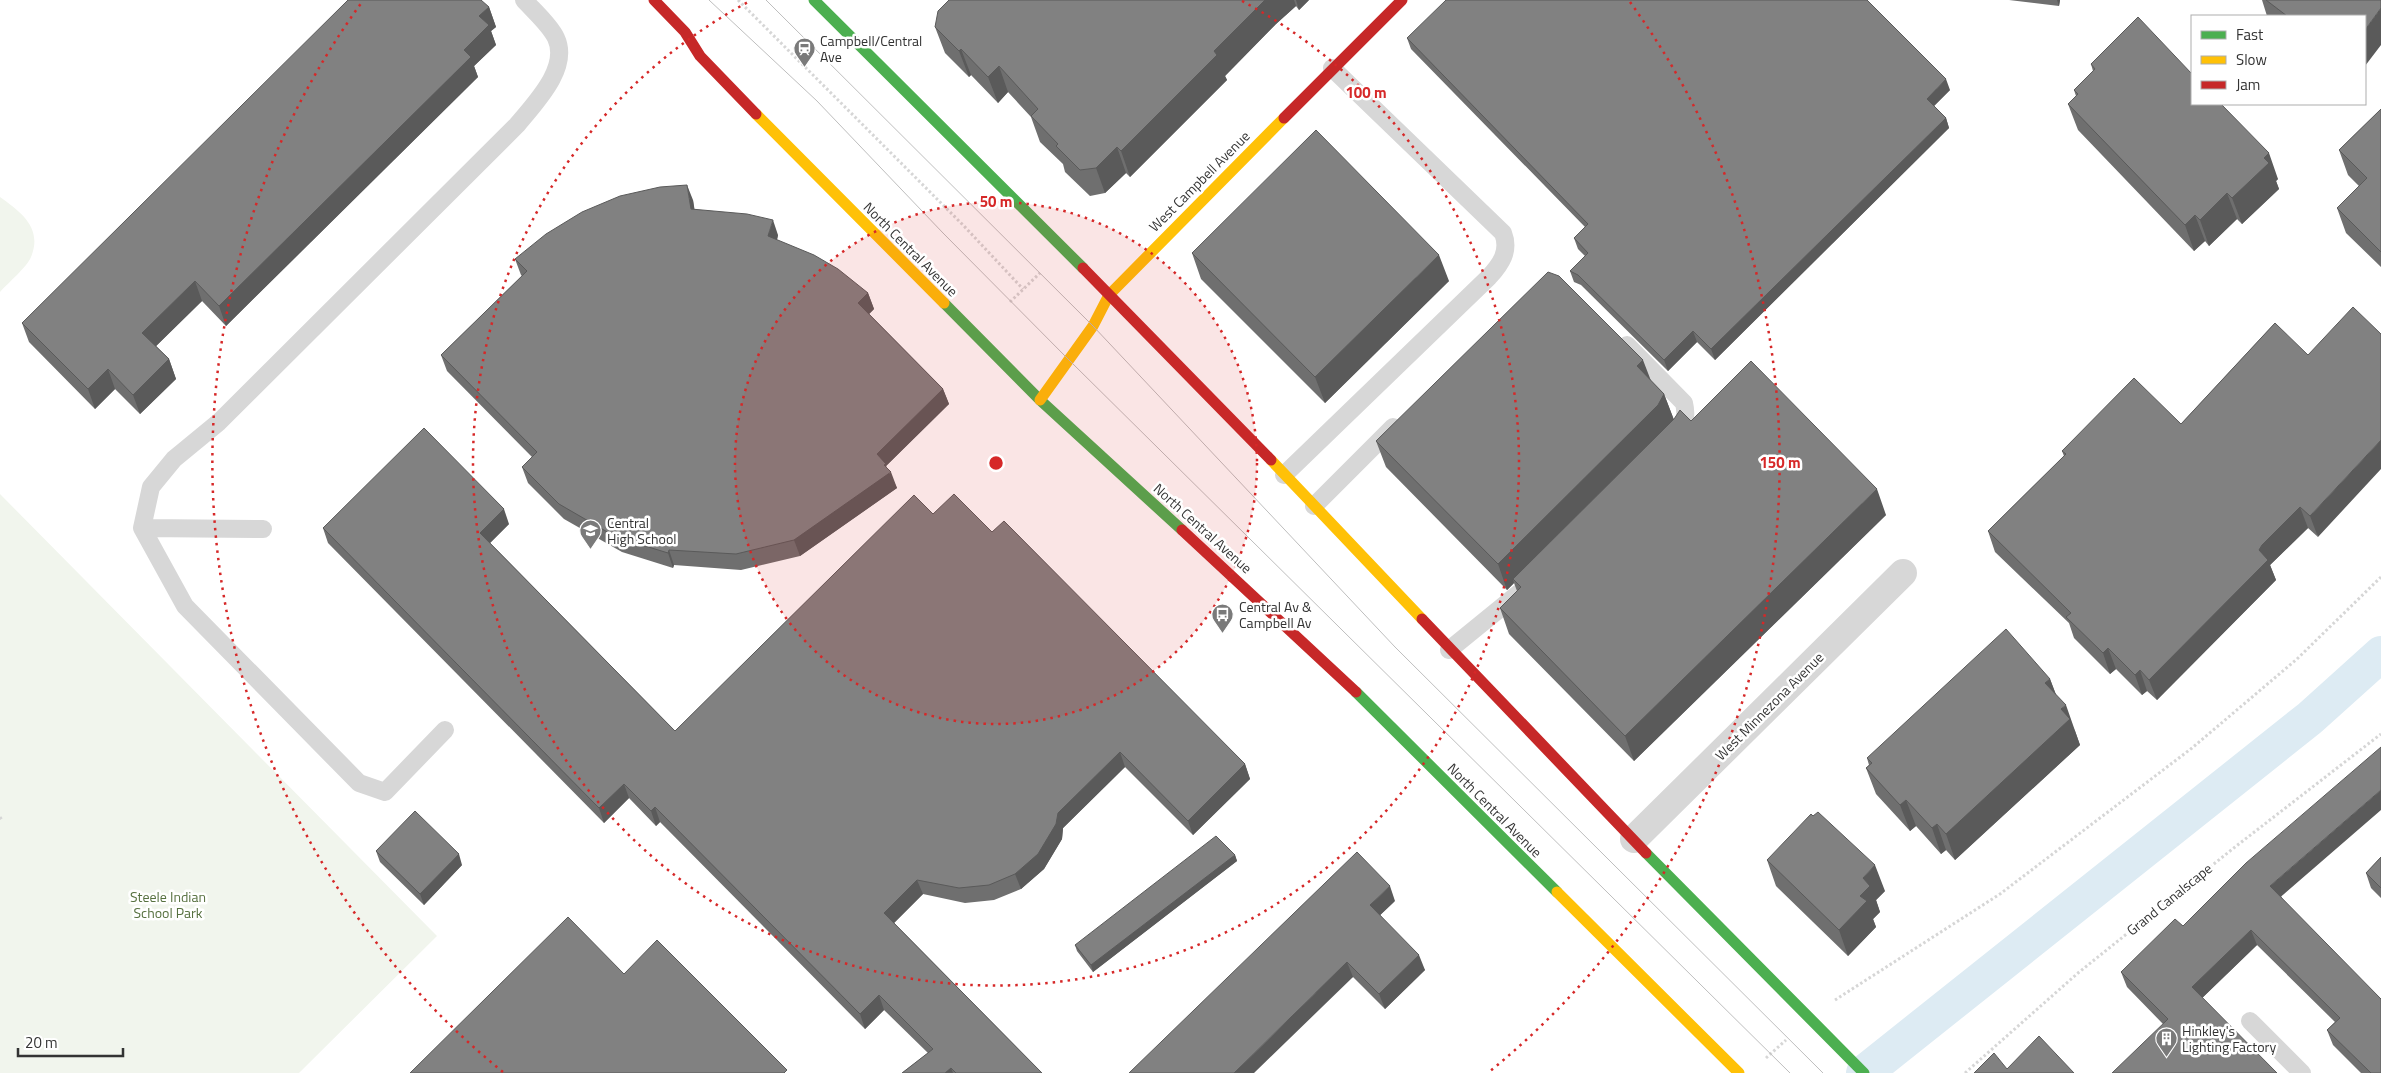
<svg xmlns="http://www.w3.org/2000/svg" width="2381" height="1073" font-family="'Titillium Web',sans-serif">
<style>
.green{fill:#f1f5ed}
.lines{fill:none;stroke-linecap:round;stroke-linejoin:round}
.canal{stroke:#ddebf3;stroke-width:36}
.path{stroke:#d6d6d6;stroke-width:3;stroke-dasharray:2.5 2.5;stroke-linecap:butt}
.lane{stroke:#d7d7d7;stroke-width:18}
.street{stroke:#d7d7d7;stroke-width:28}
.fast{stroke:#4caf50;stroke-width:11}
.slow{stroke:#ffc107;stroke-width:11}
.jam{stroke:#c62828;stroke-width:11}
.tram{stroke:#bebebe;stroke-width:1}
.wall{fill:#6f6f6f}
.shaded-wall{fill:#5a5a5a}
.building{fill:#818181;stroke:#5a5a5a}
.ring{fill:none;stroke:#d62828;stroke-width:2.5;stroke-dasharray:2.5 5}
.labels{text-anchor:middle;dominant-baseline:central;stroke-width:5;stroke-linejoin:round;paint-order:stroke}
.poi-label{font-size:14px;fill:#333;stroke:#fff;text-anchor:start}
.street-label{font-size:14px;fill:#333;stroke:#fff}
.park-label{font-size:14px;fill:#56703f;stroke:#fff}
.centre{fill:#d62828;stroke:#fff;stroke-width:2.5}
.ring-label{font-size:15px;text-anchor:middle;font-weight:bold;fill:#d62828;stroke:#fff;stroke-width:5;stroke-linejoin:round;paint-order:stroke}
</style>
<rect width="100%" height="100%" fill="#fff"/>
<path class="green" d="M 0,197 C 21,212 43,228 31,257 C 27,267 8,283 0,292 Z
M 0,494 L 437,936 L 299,1073 L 0,1073 Z"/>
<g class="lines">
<path class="canal" d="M 1864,1073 L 2310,718 L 2381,654"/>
<path class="path" d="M 738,0 L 963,225 L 1023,289
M 1010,302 L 1040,273
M 0,817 L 2,820
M 1835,1000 L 2000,894 L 2192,748 L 2297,659 L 2381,577
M 1766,1058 L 1786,1040
M 1965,1073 L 2078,973 L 2235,847 L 2381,734"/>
<path class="lane" d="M 1627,345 L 1684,403 C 1687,416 1685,425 1677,436
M 1284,475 L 1489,277 C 1501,264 1510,251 1503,233 L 1332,68
M 1314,506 L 1393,427
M 142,528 L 263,529
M 1449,650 L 1519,593
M 445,730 L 385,792 L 359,783 L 185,606 L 142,528 L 151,487 L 174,459 L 219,422 L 517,125 C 535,103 570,68 556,38 C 550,25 534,11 524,0
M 2250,1021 L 2302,1073"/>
<path class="street" d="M 1634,839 L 1903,573"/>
<path class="fast" d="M 814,0 L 1083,268
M 944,303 L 1040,400 L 1182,530
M 1356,692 L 1557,892
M 1646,853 L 1864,1073"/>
<path class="slow" d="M 756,114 L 944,303
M 1040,400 L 1093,326 L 1109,295 L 1284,118
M 1271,460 L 1422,619
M 1557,892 L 1739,1073"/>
<path class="jam" d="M 654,0 L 685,32 L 700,56 L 756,114
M 1284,118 L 1402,0
M 1083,268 L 1271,460
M 1182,530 L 1356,692
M 1422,619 L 1646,853"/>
<path class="tram" d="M 709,0 L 817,101 L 943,233 L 1070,361 L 1790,1073
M 766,0 L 1093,326 L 1395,647 L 1823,1073"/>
</g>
<path class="wall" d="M 949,0 L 1309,0 L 1299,10 L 1296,6 L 1276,24 L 1225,76 L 1227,80 L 1130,177 L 1126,173 L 1105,193 L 1090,196 L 1065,172 L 1063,164 L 1040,142 L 1031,117 L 1008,92 L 998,103 L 971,75 L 969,77 L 945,53 L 935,27 Z
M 2009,0 L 2060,0 L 2059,6 Z
M 2262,0 L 2381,0 L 2365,16 L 2267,16 Z
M 489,7 L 496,27 L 491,31 L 496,45 L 474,66 L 478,77 L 226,326 L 202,301 L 156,346 L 169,359 L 176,379 L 140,414 L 115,389 L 95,409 L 29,342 L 22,323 Z
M 1407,38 L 1950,90 L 1934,106 L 1946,118 L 1949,128 L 1715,360 L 1697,342 L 1668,371 L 1581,285 L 1574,282 L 1570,271 L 1585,256 L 1578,249 L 1574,238 L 1585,227 L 1411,49 Z
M 2091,64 L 2278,179 L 2276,181 L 2279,189 L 2242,224 L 2237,219 L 2209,246 L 2205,241 L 2194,251 L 2078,130 L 2068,104 L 2076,96 L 2074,90 L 2093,71 Z
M 2381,109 L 2381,267 L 2346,233 L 2337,208 L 2359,186 L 2348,175 L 2339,150 Z
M 693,200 L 694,209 L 778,235 L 777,240 L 868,293 L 874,309 L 869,314 L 943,389 L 949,404 L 886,466 L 897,488 L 800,556 L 741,570 L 674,565 L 673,568 L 622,552 L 564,519 L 528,483 L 522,467 L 532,457 L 447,371 L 441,355 L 522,276 L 521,275 L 515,259 Z
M 1192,253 L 1449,281 L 1325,403 L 1201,279 Z
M 2275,323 L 2318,537 L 2308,528 L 2270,565 L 2276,580 L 2157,700 L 2147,691 L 2142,695 L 2116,669 L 2110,674 L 2074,638 L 2069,623 L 1995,552 L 1988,531 L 2064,456 L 2062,451 L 2181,424 Z
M 1650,380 L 1664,394 L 1674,420 L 1691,421 L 1886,515 L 1634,761 L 1509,634 L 1500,608 L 1517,591 L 1514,583 L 1507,590 L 1386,467 L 1376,441 Z
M 933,514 L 992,532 L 1245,764 L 1250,779 L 1193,835 L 1125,767 L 1063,828 L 1062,839 L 1044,869 L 1021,889 L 994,900 L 965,903 L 923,894 L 894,923 L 1042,1073 L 902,1073 L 928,1053 L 884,1010 L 865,1029 L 660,822 L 656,826 L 629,798 L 604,823 L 328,543 L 323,528 L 509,524 L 490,543 L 675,731 Z
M 2050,679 L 2056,695 L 2075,731 L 2080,745 L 1955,860 L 1946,850 L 1941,854 L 1916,826 L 1910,831 L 1876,794 L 1866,768 L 1869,765 L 1867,758 Z
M 376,851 L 462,865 L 424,905 L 380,862 Z
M 1235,855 L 1237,861 L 1093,972 L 1077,951 L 1075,945 Z
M 2381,857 L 2381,898 L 2371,888 L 2366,873 Z
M 1767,860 L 1885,891 L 1876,900 L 1880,912 L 1873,919 L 1876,927 L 1848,956 L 1776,886 Z
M 2281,896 L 2381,1073 L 2361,1073 L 2333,1045 L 2327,1030 L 2335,1022 L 2257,945 L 2202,998 L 2163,1024 L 2127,987 L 2121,972 L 2183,926 Z
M 1395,901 L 1380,915 L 1425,970 L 1385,1009 L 1353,977 L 1129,1073 Z"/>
<path class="shaded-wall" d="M 1265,0 L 1294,0 L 1296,6 L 1276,24 L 1225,76 L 1227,80 L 1130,177 L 1121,151 L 1214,51 Z
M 1296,0 L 1309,0 L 1299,10 Z
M 2057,0 L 2060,0 L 2059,6 Z
M 489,7 L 496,27 L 491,31 L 496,45 L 474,66 L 478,77 L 226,326 L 219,306 L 479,16 Z
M 2381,8 L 2381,45 L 2365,66 L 2365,30 Z
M 961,49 L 971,75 L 969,77 L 959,51 Z
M 999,66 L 1008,92 L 998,103 L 988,77 Z
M 1946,79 L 1950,90 L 1931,109 L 1927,99 Z
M 1946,118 L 1949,128 L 1715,360 L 1711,349 Z
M 1117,147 L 1126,173 L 1105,193 L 1096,168 Z
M 2269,153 L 2278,179 L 2276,181 L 2279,189 L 2242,224 L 2232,198 L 2264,158 Z
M 687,185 L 693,200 L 697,224 L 691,209 Z
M 2227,193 L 2237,219 L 2209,246 L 2200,220 Z
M 2195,215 L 2205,241 L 2194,251 L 2185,225 Z
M 773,220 L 778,235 L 774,252 L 768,236 Z
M 1439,255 L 1449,281 L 1325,403 L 1315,377 Z
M 195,281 L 202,301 L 150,352 L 142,333 Z
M 868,293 L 874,309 L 864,319 L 858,303 Z
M 1693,331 L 1697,342 L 1668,371 L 1664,360 Z
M 169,359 L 176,379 L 140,414 L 133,395 Z
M 1643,360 L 1653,386 L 1637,366 Z
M 108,369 L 115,389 L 95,409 L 88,389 Z
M 943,389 L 949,404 L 886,466 L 889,474 L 891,472 L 897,488 L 800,556 L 794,540 L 877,454 Z
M 1664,394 L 1674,420 L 1513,579 L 1514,583 L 1507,590 L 1498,564 Z
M 2381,440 L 2381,469 L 2318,537 L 2310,516 Z
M 1877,489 L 1886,515 L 1634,761 L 1625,736 Z
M 2300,507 L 2308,528 L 2270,565 L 2276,580 L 2157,700 L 2149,680 L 2262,545 Z
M 504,509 L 509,524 L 485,548 L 480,533 Z
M 669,550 L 674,565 L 673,568 L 668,553 Z
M 2108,648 L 2116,669 L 2110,674 L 2103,653 Z
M 2140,670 L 2147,691 L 2142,695 L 2135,675 Z
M 2050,679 L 2060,705 L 2045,683 Z
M 2066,705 L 2080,745 L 1955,860 L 1946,834 L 2061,709 Z
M 1120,752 L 1125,767 L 1063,828 L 1062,839 L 1044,869 L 1021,889 L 1015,874 L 1058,813 Z
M 1245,764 L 1250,779 L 1193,835 L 1188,821 Z
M 624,784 L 629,798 L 604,823 L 599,808 Z
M 2381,790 L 2381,810 L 2276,901 L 2270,886 Z
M 1906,800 L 1916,826 L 1910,831 L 1900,805 Z
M 655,807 L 660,822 L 656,826 L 651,811 Z
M 1937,824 L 1946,850 L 1941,854 L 1932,828 Z
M 459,854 L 462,865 L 424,905 L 420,894 Z
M 1235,855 L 1237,861 L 1093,972 L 1091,965 Z
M 1875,865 L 1885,891 L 1876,900 L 1880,912 L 1873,919 L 1876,927 L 1848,956 L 1839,930 L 1863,878 Z
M 917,880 L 923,894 L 889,928 L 884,913 Z
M 1390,886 L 1395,901 L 1375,920 L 1370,905 Z
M 2251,930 L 2257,945 L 2197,1003 L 2192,987 Z
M 1419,955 L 1425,970 L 1385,1009 L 1379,994 Z
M 1347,962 L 1353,977 L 1254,1073 L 1234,1073 Z
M 879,995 L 884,1010 L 865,1029 L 860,1014 Z
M 951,1068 L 953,1073 L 945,1073 Z"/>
<path class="building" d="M 348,0 L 481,0 L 489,7 L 479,16 L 489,25 L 464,50 L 471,57 L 219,306 L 195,281 L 142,333 L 169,359 L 133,395 L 108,369 L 88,389 L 22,323 Z
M 949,0 L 1265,0 L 1214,51 L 1217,55 L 1121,151 L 1117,147 L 1096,168 L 1080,170 L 1056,146 L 1058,144 L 1031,116 L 1038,109 L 999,66 L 988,77 L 961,49 L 959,51 L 935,27 L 938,11 Z
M 1446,0 L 1867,0 L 1946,79 L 1927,99 L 1946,118 L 1711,349 L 1693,331 L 1664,360 L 1578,275 L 1570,271 L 1588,253 L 1574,238 L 1588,224 L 1407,38 Z
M 2266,0 L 2381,0 L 2381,8 L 2365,30 L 2365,16 L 2287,16 Z
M 2138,17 L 2192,74 L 2192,104 L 2221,104 L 2269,153 L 2264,158 L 2269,163 L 2232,198 L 2227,193 L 2200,220 L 2195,215 L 2185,225 L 2068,104 L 2078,94 L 2074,90 L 2095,69 L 2091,64 Z
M 2381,109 L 2381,252 L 2337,208 L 2367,178 L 2339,150 Z
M 1316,130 L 1439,255 L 1315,377 L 1192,253 Z
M 687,185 L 691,209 L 747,214 L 773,220 L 768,236 L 814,255 L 838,269 L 868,293 L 858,303 L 943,389 L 877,454 L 886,464 L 884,465 L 891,472 L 794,540 L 736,554 L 669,550 L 668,553 L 616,537 L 559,504 L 522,467 L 537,452 L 441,355 L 527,271 L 515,259 L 546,234 L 582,212 L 620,196 L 660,187 Z
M 1548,272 L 1559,276 L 1643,360 L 1637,366 L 1664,394 L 1658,405 L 1498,564 L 1376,441 Z
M 2353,307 L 2381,334 L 2381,440 L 2310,516 L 2300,507 L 2262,545 L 2259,550 L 2268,560 L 2149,680 L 2140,670 L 2135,675 L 2108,648 L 2103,653 L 2066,617 L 2071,613 L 1988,531 L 2066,454 L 2062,451 L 2134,378 L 2181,424 L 2275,323 L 2308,355 Z
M 1751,361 L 1877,489 L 1625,736 L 1500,608 L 1521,587 L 1513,579 L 1674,419 L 1680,410 L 1691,421 Z
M 424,428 L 504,509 L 480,533 L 675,731 L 914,495 L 933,514 L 954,494 L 992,532 L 1004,521 L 1245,764 L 1188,821 L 1120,752 L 1058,813 L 1056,824 L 1038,854 L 1015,874 L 989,885 L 959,888 L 917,880 L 884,913 L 1042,1073 L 956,1073 L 951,1068 L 945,1073 L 902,1073 L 933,1049 L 879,995 L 860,1014 L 655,807 L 651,811 L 624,784 L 599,808 L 323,528 Z
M 2006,629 L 2050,679 L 2045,683 L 2066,705 L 2061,709 L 2070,719 L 1946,834 L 1937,824 L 1932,828 L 1906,800 L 1900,805 L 1866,768 L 1872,763 L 1867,758 Z
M 2381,747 L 2381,790 L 2270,886 L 2381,999 L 2381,1073 L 2371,1073 L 2327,1030 L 2340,1018 L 2251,930 L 2192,987 L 2277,1073 L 2112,1073 L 2168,1019 L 2121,972 L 2175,919 L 2183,926 L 2246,863 Z
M 415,811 L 459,854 L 420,894 L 376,851 Z
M 1818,812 L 1875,865 L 1863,878 L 1870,886 L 1860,896 L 1867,901 L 1839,930 L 1767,860 L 1811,814 L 1813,816 Z
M 1216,836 L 1235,855 L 1091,965 L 1075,945 Z
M 1357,852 L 1390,886 L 1370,905 L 1419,955 L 1379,994 L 1347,962 L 1234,1073 L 1129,1073 Z
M 2381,857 L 2381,888 L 2366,873 Z
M 568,917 L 624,974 L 657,940 L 787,1070 L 784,1073 L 410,1073 Z
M 2039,1036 L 2074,1073 L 1974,1073 L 1994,1053 L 2007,1069 Z"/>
<circle cx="996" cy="463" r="261" fill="#d62828" fill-opacity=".12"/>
<g class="ring">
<circle cx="996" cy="463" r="261"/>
<path d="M1242 1A523 523 0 1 1 750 1"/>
<path d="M503 1072A784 784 0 0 1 362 2M1630 2A784 784 0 0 1 1489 1072"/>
</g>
<defs>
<symbol id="station-pin" viewBox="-11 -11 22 30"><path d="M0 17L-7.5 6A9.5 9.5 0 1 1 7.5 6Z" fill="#7a7a7a" stroke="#fff"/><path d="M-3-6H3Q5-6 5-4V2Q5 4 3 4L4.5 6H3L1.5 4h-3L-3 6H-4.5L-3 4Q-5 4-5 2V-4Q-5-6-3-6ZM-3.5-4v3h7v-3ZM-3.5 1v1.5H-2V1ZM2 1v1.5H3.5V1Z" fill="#fff"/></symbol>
<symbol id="school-pin" viewBox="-11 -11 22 30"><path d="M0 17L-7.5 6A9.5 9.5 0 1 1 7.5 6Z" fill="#7a7a7a" stroke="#fff"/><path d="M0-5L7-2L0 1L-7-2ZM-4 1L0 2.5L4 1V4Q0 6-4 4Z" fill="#fff"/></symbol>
<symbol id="bus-pin" viewBox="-11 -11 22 30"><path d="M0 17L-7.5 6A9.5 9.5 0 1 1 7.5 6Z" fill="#7a7a7a" stroke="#fff"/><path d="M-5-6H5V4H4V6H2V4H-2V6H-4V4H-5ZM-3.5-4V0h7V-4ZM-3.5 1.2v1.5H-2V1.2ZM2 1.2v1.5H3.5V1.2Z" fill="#fff"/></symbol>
<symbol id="building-pin" viewBox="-11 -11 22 30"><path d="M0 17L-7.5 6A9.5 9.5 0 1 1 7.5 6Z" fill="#7a7a7a" stroke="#fff"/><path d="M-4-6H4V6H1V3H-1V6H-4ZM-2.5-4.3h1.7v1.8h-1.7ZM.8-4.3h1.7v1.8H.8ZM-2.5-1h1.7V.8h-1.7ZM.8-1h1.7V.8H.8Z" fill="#fff"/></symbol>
</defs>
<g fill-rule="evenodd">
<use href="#station-pin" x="792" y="36" width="25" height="34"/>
<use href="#school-pin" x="578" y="518" width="25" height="34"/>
<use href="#bus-pin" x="1210" y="602" width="25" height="34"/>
<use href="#building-pin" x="2154" y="1026" width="25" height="34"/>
</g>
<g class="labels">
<g class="poi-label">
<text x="820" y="40">Campbell/Central<tspan x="820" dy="16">Ave</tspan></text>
<text x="607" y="522">Central<tspan x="607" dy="16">High School</tspan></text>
<text x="1239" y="606">Central Av &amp;<tspan x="1239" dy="16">Campbell Av</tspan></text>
<text x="2182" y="1030">Hinkley's<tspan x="2182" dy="16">Lighting Factory</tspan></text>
</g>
<g class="street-label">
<text transform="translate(1199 181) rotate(-45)">West Campbell Avenue</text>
<text transform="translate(911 249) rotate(45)">North Central Avenue</text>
<text transform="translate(1203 528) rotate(42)">North Central Avenue</text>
<text transform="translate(1769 706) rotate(-45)">West Minnezona Avenue</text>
<text transform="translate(1495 810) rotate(45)">North Central Avenue</text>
<text transform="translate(2169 899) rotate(-39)">Grand Canalscape</text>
</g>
<g class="park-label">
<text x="168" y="896">Steele Indian<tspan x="168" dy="16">School Park</tspan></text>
</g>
</g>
<circle cx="996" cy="463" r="8" class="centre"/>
<g class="ring-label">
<text x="1366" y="98">100 m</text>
<text x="996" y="207">50 m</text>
<text x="1780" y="468">150 m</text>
</g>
<rect x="2191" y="15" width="175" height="90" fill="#ffffff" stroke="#adadad"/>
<rect x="2201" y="31" width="25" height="8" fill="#4caf50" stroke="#adadad"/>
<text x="2236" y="40" font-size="15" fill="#333333">Fast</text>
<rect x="2201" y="56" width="25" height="8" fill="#ffc107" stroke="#adadad"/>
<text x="2236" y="65" font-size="15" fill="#333333">Slow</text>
<rect x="2201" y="81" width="25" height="8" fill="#c62828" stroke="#adadad"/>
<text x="2236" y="90" font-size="15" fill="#333333">Jam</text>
<path d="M18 1048v8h105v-8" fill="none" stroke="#333333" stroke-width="2.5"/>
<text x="25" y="1048" font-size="15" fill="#333333" stroke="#ffffff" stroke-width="4" paint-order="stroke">20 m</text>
</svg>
